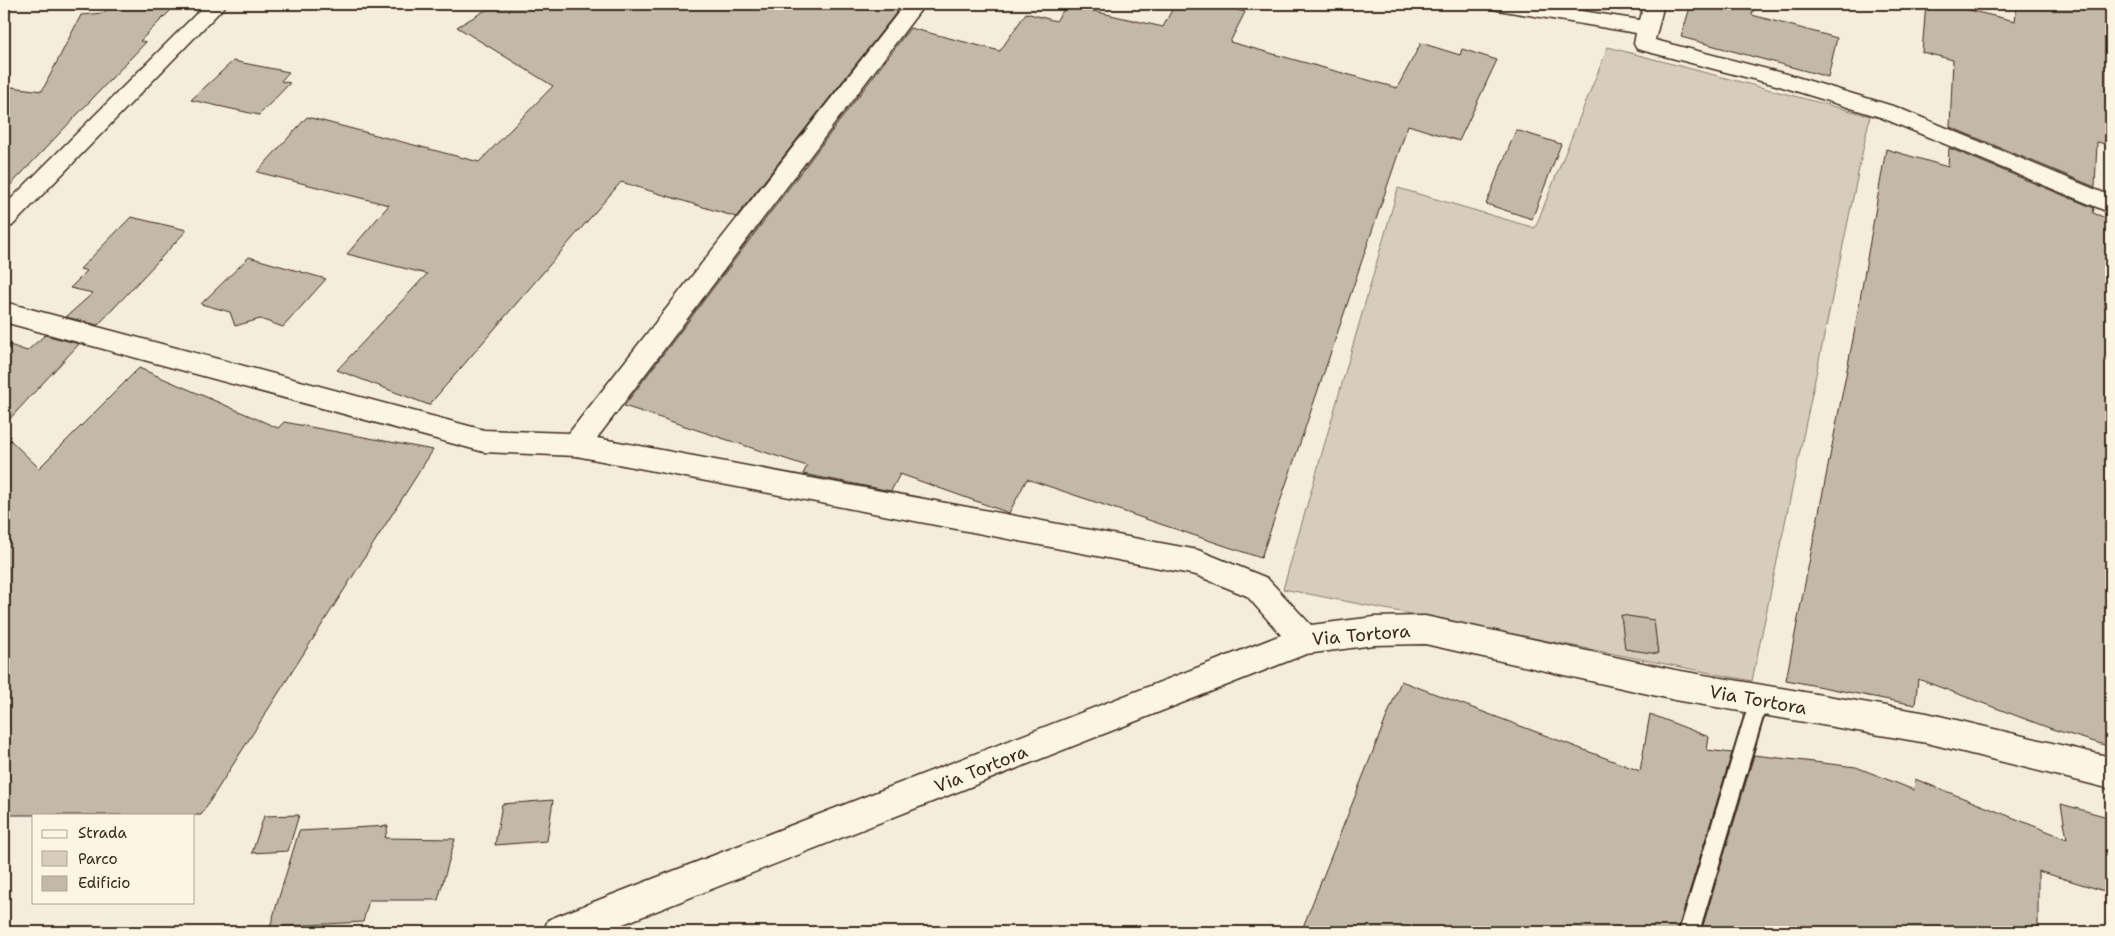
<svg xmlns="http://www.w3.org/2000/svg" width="2115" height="936" font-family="'Shantell Sans',sans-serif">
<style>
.green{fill:#d6cdbd;stroke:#887c6e}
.building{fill:#c3b9aa;stroke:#3b2a1e}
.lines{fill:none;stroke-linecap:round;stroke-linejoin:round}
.lane-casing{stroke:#3b2a1e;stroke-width:4}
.street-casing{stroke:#3b2a1e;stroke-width:3}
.lane{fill:#fcf5e5;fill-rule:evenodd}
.street{fill:#fcf5e5;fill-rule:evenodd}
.labels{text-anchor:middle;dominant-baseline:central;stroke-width:5;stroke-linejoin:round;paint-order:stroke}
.street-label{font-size:18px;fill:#3b2a1e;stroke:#fcf5e5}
</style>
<rect width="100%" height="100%" fill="#f4eddd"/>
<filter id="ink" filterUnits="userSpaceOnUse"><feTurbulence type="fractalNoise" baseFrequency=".02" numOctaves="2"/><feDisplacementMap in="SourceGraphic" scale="10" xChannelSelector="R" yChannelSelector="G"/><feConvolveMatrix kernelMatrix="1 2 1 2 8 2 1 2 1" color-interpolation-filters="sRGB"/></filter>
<g filter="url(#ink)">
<path class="green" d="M 1608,47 L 1870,116 L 1752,681 L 1283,589 L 1398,188 L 1535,228 Z"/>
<path class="building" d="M 113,4 L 177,4 L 140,41 L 146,42 L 4,192 L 4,86 L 42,91 L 81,15 L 103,13 Z
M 496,4 L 903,4 L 736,217 L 621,182 L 429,405 L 337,370 L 427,274 L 347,254 L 389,205 L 257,172 L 307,117 L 479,162 L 553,86 L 457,27 Z
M 1175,4 L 1241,4 L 1237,10 L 1245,12 L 1230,42 L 1397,88 L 1421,43 L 1460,55 L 1462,49 L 1497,60 L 1459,141 L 1408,125 L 1261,558 L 1027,479 L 1009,513 L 900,474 L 891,491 L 803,474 L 807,466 L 624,406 L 910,28 L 1000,51 L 1026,13 L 1056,21 L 1067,5 L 1163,27 Z
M 1691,4 L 1755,4 L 1752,15 L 1837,38 L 1828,77 L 1681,37 Z
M 1926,4 L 1943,4 L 2015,21 L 2017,4 L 2111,4 L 2109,145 L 2097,142 L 2095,187 L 1950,127 L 1953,60 L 1922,52 Z
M 233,61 L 289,72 L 281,81 L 290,83 L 259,115 L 191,100 Z
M 1516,130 L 1561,144 L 1532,219 L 1486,204 Z
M 1949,148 L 2094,208 L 2093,213 L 2111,220 L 2111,747 L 2052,729 L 1918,679 L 1915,705 L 1786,680 L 1854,334 L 1886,149 L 1948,167 Z
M 131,217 L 187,230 L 98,325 L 66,317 L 93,293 L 70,288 L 87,271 L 80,269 Z
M 249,257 L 326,279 L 283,327 L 260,319 L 235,326 L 230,312 L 201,304 Z
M 45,335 L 79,344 L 4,425 L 4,343 L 27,351 Z
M 139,368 L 278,428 L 284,422 L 433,450 L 201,815 L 4,815 L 4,434 L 39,468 Z
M 1621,615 L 1654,620 L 1658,654 L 1625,649 Z
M 1401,681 L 1640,771 L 1650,714 L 1709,737 L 1707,750 L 1732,753 L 1677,932 L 1301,932 Z
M 1754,755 L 1856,767 L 1914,790 L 1915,779 L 2067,839 L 2061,804 L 2111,818 L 2111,893 L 2038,871 L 2038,932 L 1701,932 Z
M 553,800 L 547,841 L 495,845 L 502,804 Z
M 299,815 L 288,851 L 252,853 L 264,816 Z
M 388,826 L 385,838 L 455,839 L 438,900 L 369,900 L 363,922 L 270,927 L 299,831 Z"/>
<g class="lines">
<defs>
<path id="lane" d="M 1759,691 L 1765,694 L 1768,700 L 1699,932 L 1679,932 L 1750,700 L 1753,694 Z"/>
<path id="street" d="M 206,4 L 227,4 L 12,226 L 4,228 L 4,206 Z
M 905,4 L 925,4 L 597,438 L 1198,550 L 1267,578 L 1311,625 L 1374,617 L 1425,616 L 1675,670 L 1927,713 L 2111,757 L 2111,789 L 1927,743 L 1675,700 L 1425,644 L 1374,645 L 1306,654 L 603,932 L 543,932 L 548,920 L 560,915 L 1281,635 L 1247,596 L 1196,575 L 576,456 L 484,452 L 4,322 L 4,302 L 484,430 L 569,433 Z
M 1488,4 L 1536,4 L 1640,20 L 1644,4 L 1664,4 L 1655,40 L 1790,75 L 1896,107 L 2111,196 L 2111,213 L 1880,117 L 1776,85 L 1637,49 L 1634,44 L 1636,33 L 1498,10 L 1491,8 Z"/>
</defs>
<use href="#lane" class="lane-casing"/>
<use href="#street" class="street-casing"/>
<use href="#lane" class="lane"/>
<use href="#street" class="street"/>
</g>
</g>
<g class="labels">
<g class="street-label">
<text transform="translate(1361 635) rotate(-5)">Via Tortora</text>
<text transform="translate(1758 700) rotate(10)">Via Tortora</text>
<text transform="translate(981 769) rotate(-22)">Via Tortora</text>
</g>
</g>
<rect width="2115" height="936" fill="none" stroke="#fcf5e5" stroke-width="20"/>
<rect x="10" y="10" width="2095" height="916" fill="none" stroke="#3b2a1e" stroke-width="2" filter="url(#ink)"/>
<rect x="32" y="814" width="162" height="90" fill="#fcf5e5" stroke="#afa495"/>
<rect x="42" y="830" width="25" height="8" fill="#fcf5e5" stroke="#afa495"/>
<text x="78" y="838" font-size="15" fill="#3b2a1e">Strada</text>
<rect x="42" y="851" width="25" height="15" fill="#d6cdbd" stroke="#afa495"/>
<text x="78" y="864" font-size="15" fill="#3b2a1e">Parco</text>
<rect x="42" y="876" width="25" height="15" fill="#c3b9aa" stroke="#afa495"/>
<text x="78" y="888" font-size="15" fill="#3b2a1e">Edificio</text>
</svg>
